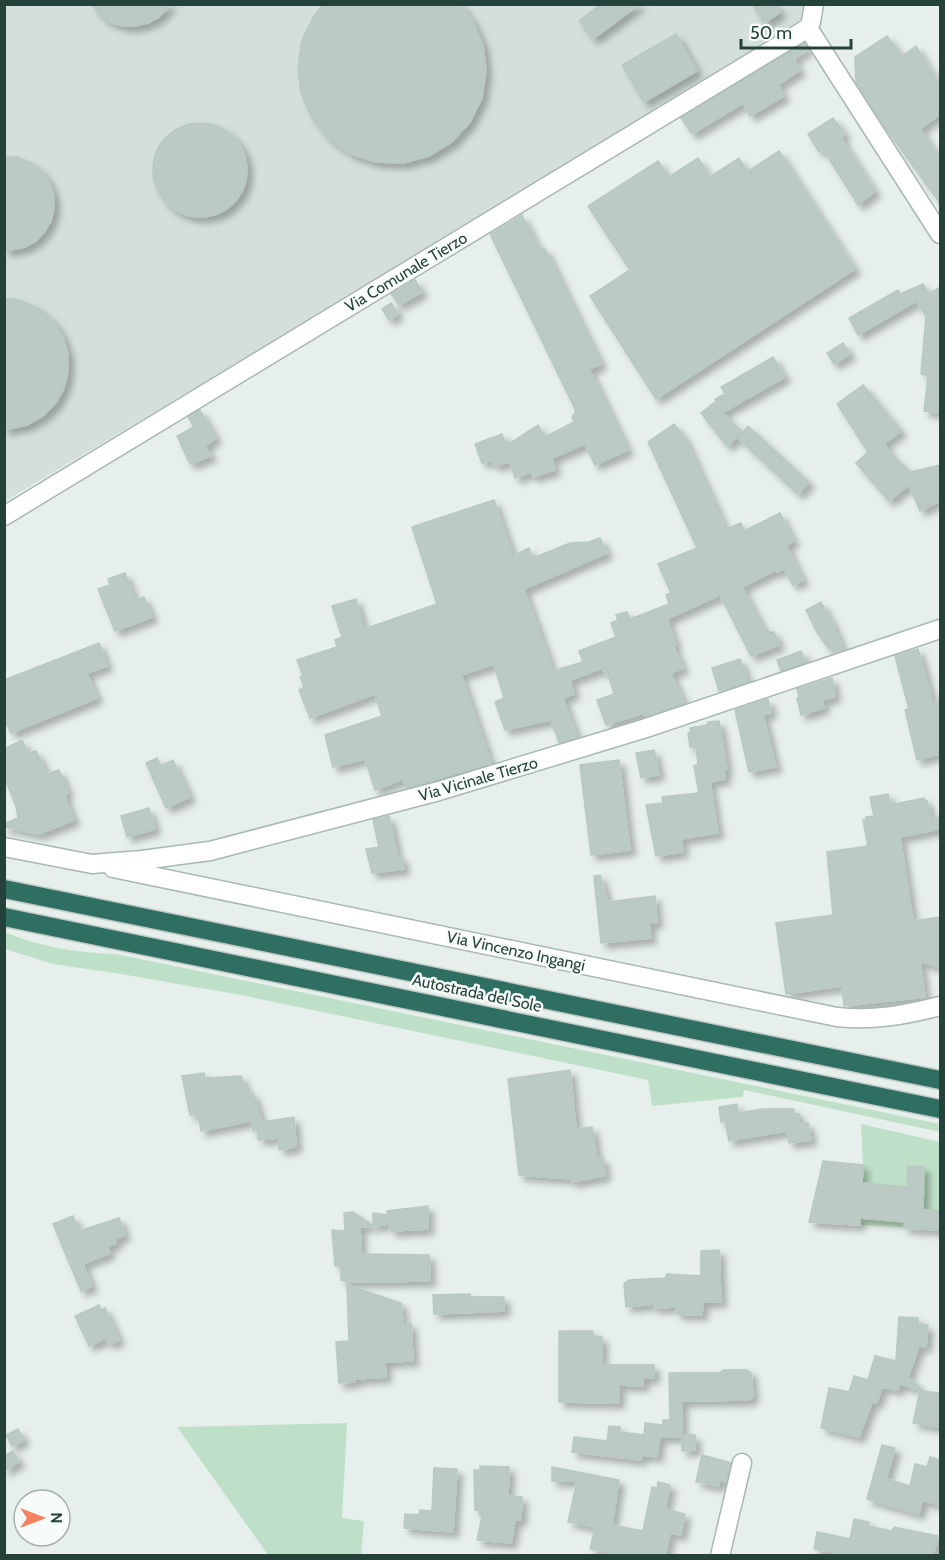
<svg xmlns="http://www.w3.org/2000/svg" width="945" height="1560" font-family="Cabin,sans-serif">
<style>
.built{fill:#d4dfda}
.green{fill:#bfe0c8}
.building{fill:#bbcac4;stroke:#b8c9c2;stroke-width:1.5;filter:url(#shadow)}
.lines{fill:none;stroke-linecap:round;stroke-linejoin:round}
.minor-casing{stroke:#a8b8b2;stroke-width:21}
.highway-casing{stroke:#c2cac8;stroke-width:21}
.minor{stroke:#fff;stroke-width:18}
.highway{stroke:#2f6f62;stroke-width:18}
.labels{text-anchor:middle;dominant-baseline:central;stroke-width:5;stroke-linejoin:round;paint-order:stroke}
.street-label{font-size:16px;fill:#24423a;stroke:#f7fbf9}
</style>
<defs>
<filter id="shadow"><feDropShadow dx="5.5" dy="5.5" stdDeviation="3" flood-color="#0004"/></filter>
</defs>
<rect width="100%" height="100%" fill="#e6efeb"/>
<path class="built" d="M 4,5 L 808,5 L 801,28 L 5,501 Z"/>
<path class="green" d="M 5,932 C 40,947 78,953 116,954 L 940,1124 L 940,1132 L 744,1090 L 743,1097 L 652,1106 L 648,1080 L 241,995 L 121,974 L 53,964 L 5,949 Z
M 861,1124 L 940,1142 L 940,1229 L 860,1225 L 863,1165 Z
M 347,1423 L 342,1518 L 364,1521 L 361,1555 L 268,1555 L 177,1427 Z"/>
<path class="building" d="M 91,4 L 171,4 L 159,17 L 148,23 L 134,26 L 123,26 L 110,22 L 100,15 Z
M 324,4 L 460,4 L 472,20 L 483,45 L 486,71 L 482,98 L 470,122 L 452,142 L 429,156 L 403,163 L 376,162 L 351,154 L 329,139 L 312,118 L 301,93 L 298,67 L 302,40 L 314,16 Z
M 601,4 L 640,4 L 593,39 L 579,21 Z
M 752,4 L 775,4 L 780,12 L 765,23 Z
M 676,34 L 697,71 L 644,102 L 622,65 Z
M 887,36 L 902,56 L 916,46 L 940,86 L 940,114 L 920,129 L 940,158 L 940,203 L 884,126 L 856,82 L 855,57 Z
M 804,43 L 808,48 L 793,59 L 800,70 L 778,85 L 784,96 L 750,116 L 743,103 L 692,134 L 681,118 Z
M 833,118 L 845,134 L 841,138 L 875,191 L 858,205 L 823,149 L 819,152 L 808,134 Z
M153 170a47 47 0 1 1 94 0a47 47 0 1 1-94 0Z
M 779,151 L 855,269 L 656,399 L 590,296 L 630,270 L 588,206 L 658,161 L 669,177 L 698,158 L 710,177 L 739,158 L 747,172 Z
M 4,157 L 17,157 L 33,164 L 43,173 L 50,184 L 54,196 L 54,209 L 51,221 L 45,231 L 36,241 L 25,247 L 11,250 L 4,250 Z
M 522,215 L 539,249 L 545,249 L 601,364 L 589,369 L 628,450 L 595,465 L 585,444 L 552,458 L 555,470 L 533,477 L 532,472 L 515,478 L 510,462 L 494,466 L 492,460 L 482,463 L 475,444 L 502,434 L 506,446 L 538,425 L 545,437 L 574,422 L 572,417 L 576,411 L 491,236 L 491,234 Z
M 415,280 L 422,292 L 399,305 L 391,294 Z
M 923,284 L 929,294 L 940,287 L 940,384 L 938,413 L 924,411 L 928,376 L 921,374 L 926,316 L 916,301 L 858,335 L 849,318 L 898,290 L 900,294 Z
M 4,299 L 16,299 L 38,308 L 53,321 L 63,337 L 68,354 L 68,372 L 64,388 L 56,403 L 43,416 L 27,425 L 4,430 Z
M 391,303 L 398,314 L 389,320 L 382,309 Z
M 843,343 L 850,354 L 834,364 L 827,353 Z
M 773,357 L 785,377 L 722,413 L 743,432 L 748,426 L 809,482 L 798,494 L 738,438 L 743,432 L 727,446 L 701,413 L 716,401 L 715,399 L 725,394 L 721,387 Z
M 863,385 L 901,431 L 884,444 L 892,455 L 910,472 L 940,465 L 940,501 L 920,511 L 909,485 L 889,501 L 856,463 L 868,452 L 837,404 Z
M 200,410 L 216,438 L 205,446 L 211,456 L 190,464 L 177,436 L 194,427 L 188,417 Z
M 674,424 L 684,437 L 726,529 L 741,523 L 744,531 L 780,513 L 794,541 L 786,545 L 803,580 L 793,585 L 784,569 L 777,572 L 776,570 L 742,587 L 764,630 L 767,628 L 769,632 L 774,632 L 779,645 L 751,656 L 720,595 L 667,619 L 676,645 L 673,645 L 683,668 L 671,673 L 684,703 L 645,717 L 644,713 L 606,725 L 597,700 L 614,694 L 608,673 L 604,674 L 603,668 L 570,680 L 574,694 L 563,698 L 577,737 L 559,743 L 551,720 L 505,730 L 495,702 L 504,698 L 494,664 L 461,675 L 491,763 L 406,788 L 403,779 L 375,790 L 365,759 L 333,767 L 325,735 L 382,716 L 375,694 L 310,718 L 299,690 L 304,687 L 300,677 L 303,676 L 297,660 L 337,647 L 335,640 L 342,637 L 332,606 L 356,599 L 364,629 L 437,604 L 412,527 L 494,500 L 513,556 L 529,548 L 533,558 L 570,543 L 589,542 L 600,538 L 607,553 L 524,589 L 553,671 L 583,662 L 579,651 L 616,637 L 611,623 L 618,620 L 616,615 L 627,612 L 630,619 L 669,604 L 666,595 L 671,593 L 658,564 L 697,548 L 648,442 Z
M 125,573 L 135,600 L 144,597 L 152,617 L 115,631 L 98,589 L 110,585 L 108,579 Z
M 821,602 L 833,624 L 843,650 L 835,652 L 829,649 L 817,632 L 806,610 Z
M 99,643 L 107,666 L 87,673 L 97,698 L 11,733 L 4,718 L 4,680 Z
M 918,649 L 933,703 L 940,701 L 940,754 L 917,760 L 905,710 L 909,709 L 895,656 Z
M 801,651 L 806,662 L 781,671 L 777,660 Z
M 740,659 L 748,682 L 719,691 L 712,668 Z
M 832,678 L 835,697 L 822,700 L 824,708 L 801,715 L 797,698 L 799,697 L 797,689 Z
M 768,699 L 771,713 L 763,715 L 776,767 L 749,772 L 735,710 Z
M 719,721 L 727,769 L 724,770 L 725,779 L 710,782 L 718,833 L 681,839 L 683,852 L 656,856 L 646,805 L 663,803 L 662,797 L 699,793 L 694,766 L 698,764 L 696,748 L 690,747 L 688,733 L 691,732 L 690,728 L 707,725 L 708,722 Z
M 22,740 L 28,753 L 36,751 L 47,774 L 59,770 L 68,793 L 64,794 L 74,820 L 39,834 L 4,827 L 4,824 L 18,818 L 16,806 L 4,776 L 4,749 Z
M 654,750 L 659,775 L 641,778 L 636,753 Z
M 157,758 L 161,766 L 173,760 L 190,797 L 166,808 L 146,763 Z
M 619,760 L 630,850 L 591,855 L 580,765 Z
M 888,794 L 890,805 L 924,798 L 925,801 L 927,801 L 931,818 L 940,817 L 940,829 L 900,837 L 913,921 L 940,917 L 940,968 L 920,961 L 925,997 L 844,1006 L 842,986 L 786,994 L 776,923 L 833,915 L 827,852 L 868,846 L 863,820 L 866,820 L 866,817 L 874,816 L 870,797 Z
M 149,808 L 155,829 L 127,837 L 121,816 Z
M 389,816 L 398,858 L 402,857 L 404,869 L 372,873 L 366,849 L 379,847 L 373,820 Z
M 600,875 L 608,902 L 655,896 L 657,923 L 649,923 L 651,938 L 601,943 L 594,876 Z
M 570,1070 L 576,1129 L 592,1127 L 597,1159 L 603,1158 L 605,1176 L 572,1182 L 571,1179 L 519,1175 L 508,1079 Z
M 204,1073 L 205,1078 L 241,1076 L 248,1094 L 253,1093 L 262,1122 L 294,1117 L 296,1147 L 279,1150 L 279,1138 L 258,1140 L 258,1130 L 253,1131 L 251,1121 L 201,1131 L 198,1113 L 190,1115 L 182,1076 Z
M 737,1104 L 738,1113 L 762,1109 L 794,1109 L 794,1113 L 799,1114 L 799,1123 L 808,1123 L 811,1140 L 789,1143 L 787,1131 L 729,1141 L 725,1121 L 721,1122 L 719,1107 Z
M 823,1161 L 863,1165 L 862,1183 L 908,1187 L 908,1166 L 924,1167 L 923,1210 L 940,1211 L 940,1230 L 904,1228 L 905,1222 L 860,1218 L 860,1225 L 809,1222 Z
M 428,1206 L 428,1229 L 391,1231 L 389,1224 L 373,1226 L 373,1213 L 388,1215 L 387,1211 Z
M 353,1212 L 373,1226 L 360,1227 L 361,1254 L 429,1255 L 430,1281 L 347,1282 L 341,1280 L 341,1266 L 335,1266 L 332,1230 L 345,1231 L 344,1213 Z
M 73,1216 L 79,1231 L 119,1218 L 125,1235 L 115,1239 L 116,1243 L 107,1247 L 110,1253 L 83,1264 L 92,1286 L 81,1291 L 53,1224 Z
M 719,1250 L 721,1302 L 703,1302 L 702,1315 L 677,1314 L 676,1307 L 654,1308 L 654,1304 L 626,1307 L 624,1284 L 629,1280 L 665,1278 L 667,1274 L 701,1276 L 701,1251 Z
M 347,1285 L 401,1303 L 403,1324 L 411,1323 L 413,1361 L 385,1362 L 386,1377 L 355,1379 L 355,1382 L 339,1383 L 336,1342 L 349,1341 Z
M 470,1294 L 470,1297 L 504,1297 L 504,1311 L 434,1314 L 433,1295 Z
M 99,1305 L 101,1310 L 105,1308 L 119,1340 L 109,1344 L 106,1338 L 89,1346 L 75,1316 Z
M 899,1317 L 918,1318 L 918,1325 L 928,1325 L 926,1347 L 919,1346 L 908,1377 L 924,1391 L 900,1384 L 898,1390 L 882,1387 L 877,1403 L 872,1402 L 859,1437 L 821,1428 L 829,1388 L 849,1392 L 854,1376 L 868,1380 L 875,1356 L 896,1361 Z
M 559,1331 L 593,1331 L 593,1337 L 602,1337 L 602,1365 L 654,1365 L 654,1378 L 643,1378 L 643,1386 L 619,1385 L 619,1403 L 559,1402 Z
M 723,1370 L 747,1370 L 751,1373 L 753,1397 L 748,1400 L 682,1401 L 682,1435 L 695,1435 L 695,1450 L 682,1451 L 682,1437 L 660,1437 L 657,1457 L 642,1455 L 641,1460 L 572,1452 L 574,1437 L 607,1441 L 609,1426 L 620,1427 L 620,1432 L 644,1435 L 645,1423 L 663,1425 L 663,1420 L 670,1420 L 669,1373 L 720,1373 Z
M 920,1391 L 940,1393 L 940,1416 L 938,1427 L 913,1423 Z
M 18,1429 L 24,1440 L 12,1446 L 6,1435 Z
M 882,1445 L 895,1448 L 886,1479 L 910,1486 L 915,1464 L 927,1467 L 930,1457 L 940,1460 L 940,1505 L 922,1500 L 919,1514 L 867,1499 Z
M 13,1451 L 19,1462 L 4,1471 L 4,1456 Z
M 702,1455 L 731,1463 L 726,1482 L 719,1480 L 719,1486 L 696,1482 Z
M 480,1466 L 509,1467 L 508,1496 L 522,1497 L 521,1520 L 515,1520 L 511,1543 L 477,1540 L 482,1516 L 480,1516 L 480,1511 L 475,1510 L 474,1470 L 480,1470 Z
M 552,1467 L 619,1480 L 612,1525 L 643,1531 L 652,1487 L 657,1488 L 658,1482 L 670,1485 L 665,1509 L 685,1514 L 681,1535 L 670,1533 L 665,1556 L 623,1556 L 590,1549 L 595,1527 L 568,1522 L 577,1481 L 552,1481 Z
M 434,1468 L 457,1469 L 453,1532 L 404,1528 L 405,1514 L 419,1515 L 420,1510 L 432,1511 Z
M 854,1519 L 869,1522 L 868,1526 L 892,1531 L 894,1527 L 938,1536 L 933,1556 L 836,1556 L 836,1553 L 814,1549 L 817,1532 L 850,1539 Z"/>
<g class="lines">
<defs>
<path id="minor" d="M 808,28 L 940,234
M 808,28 L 811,22 L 814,4
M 4,516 L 808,28
M 4,847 L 92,864 L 142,860 L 210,851 L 439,791 L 643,729 L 940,629
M 113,868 L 837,1017 C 874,1021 905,1015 940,1006
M 720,1556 L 742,1463"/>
<path id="highway" d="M 4,889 L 940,1080
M 4,917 L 940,1109"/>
</defs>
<use href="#minor" class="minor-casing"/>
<use href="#highway" class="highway-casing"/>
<use href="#minor" class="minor"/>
<use href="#highway" class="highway"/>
</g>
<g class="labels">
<g class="street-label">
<text transform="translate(406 272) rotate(-31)">Via Comunale Tierzo</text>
<text transform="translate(478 779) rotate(-16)">Via Vicinale Tierzo</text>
<text transform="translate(516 951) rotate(12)">Via Vincenzo Ingangi</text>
<text transform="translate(477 993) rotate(12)">Autostrada del Sole</text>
</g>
</g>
<rect width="945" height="1560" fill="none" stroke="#24423a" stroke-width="12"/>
<g transform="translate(42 1518) rotate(90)"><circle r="28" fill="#f7fbf9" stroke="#a3b1ad" stroke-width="1.5"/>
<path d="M0-4.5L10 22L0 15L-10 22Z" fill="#f4845f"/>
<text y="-9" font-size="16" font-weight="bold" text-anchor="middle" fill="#24423a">N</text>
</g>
<path d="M741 39v9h110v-9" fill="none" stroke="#24423a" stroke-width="3"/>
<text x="750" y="39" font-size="18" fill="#24423a" stroke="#f7fbf9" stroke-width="4.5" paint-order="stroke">50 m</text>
</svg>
